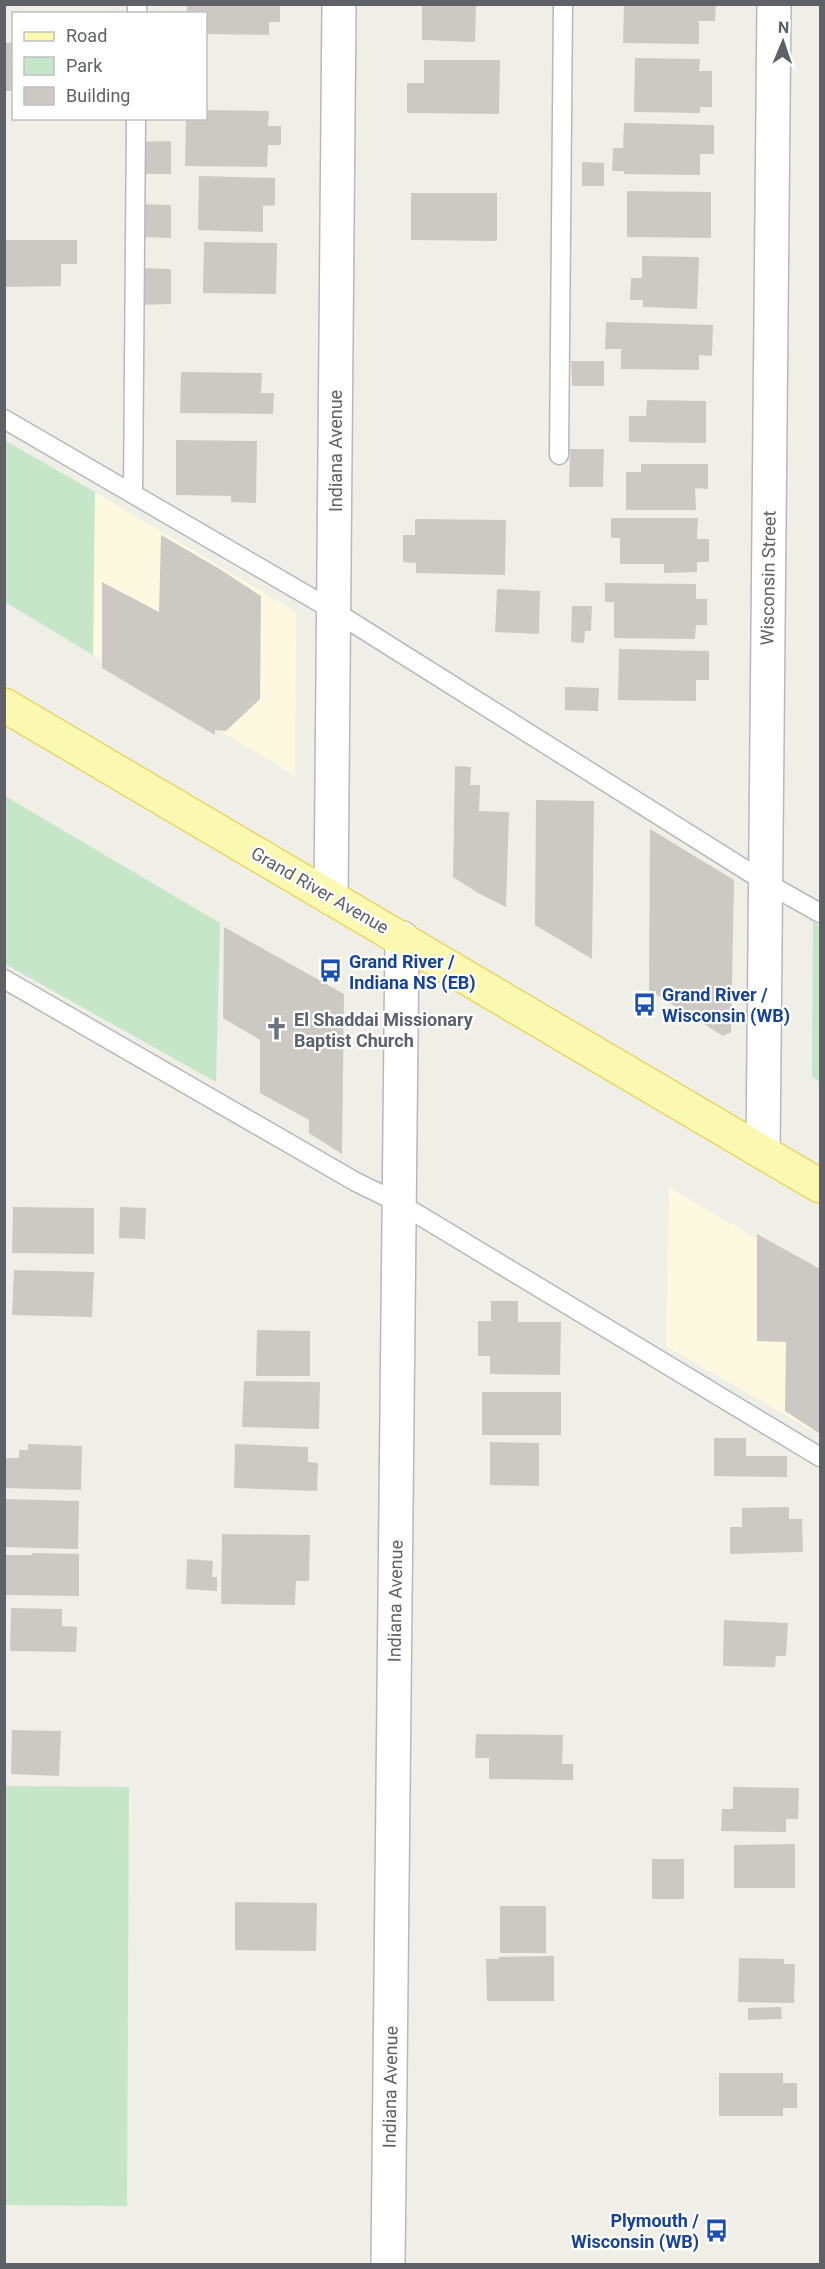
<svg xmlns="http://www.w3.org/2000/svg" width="825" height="2269" font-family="Roboto,sans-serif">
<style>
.commercial{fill:#fcf9e0}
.green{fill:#c6e6c9}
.building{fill:#ccc9c4}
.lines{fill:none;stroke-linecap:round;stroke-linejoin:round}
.lane-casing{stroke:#b7b8bd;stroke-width:21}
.street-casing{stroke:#b7b8bd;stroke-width:36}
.primary-casing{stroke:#ead566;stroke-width:36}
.lane{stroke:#fff;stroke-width:18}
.street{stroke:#fff;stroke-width:33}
.primary{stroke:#fbf8b1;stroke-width:33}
.labels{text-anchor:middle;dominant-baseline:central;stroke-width:4.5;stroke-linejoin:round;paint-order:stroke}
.street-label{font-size:18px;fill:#5f6167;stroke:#fff}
.transit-label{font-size:18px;font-weight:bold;fill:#164399;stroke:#fff;text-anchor:start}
.worship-label{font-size:18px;font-weight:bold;fill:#5b616d;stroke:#fff;text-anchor:start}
</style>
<rect width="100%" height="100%" fill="#f0efe7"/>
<path class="commercial" d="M 95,492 L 296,612 L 295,776 L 93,655 Z
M 669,1187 L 820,1276 L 820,1435 L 666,1346 Z"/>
<path class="green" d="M 4,440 L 95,492 L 93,655 L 5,602 Z
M 5,796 L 220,923 L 216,1082 L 5,964 Z
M 813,922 L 820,926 L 820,1082 L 812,1077 Z
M 5,1786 L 129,1787 L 127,2206 L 5,2205 Z"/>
<path class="building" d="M 187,4 L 280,4 L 280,22 L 269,22 L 269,35 L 206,34 L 206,14 L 187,14 Z
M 422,4 L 476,4 L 475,42 L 422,40 Z
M 624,4 L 716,4 L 715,21 L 699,21 L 699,44 L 623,43 Z
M 4,43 L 14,43 L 14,91 L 4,91 Z
M 635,58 L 700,59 L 699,71 L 712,71 L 712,107 L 700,107 L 700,113 L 634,112 Z
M 424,60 L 500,60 L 499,114 L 407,113 L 407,83 L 424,83 Z
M 206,110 L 269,111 L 268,126 L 281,126 L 281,145 L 268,145 L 267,167 L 185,166 L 186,118 L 206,118 Z
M 624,123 L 714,125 L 714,154 L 700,154 L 700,175 L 624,174 L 624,171 L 612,171 L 613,148 L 623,148 Z
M 171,141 L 171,174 L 139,174 L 139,142 Z
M 582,162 L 604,163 L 604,186 L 582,186 Z
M 199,176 L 275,178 L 275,205 L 263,206 L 263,232 L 198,230 Z
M 627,191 L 711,192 L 711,238 L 627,237 Z
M 411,193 L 497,193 L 497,241 L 411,240 Z
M 139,204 L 171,205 L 171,238 L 138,237 Z
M 4,240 L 77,240 L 77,264 L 61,264 L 61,286 L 4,287 Z
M 204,242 L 277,243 L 276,294 L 203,293 Z
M 642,256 L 699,257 L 697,309 L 643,307 L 643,300 L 630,300 L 631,278 L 642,278 Z
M 138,268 L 171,269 L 171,304 L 137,305 Z
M 606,322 L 713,325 L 712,356 L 699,355 L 699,370 L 621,369 L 621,349 L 605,349 Z
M 571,361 L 604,361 L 604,386 L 572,386 Z
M 181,372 L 262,373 L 261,393 L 274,393 L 273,414 L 180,413 Z
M 647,400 L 706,401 L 706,443 L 629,442 L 629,416 L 646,416 Z
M 176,440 L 257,441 L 256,503 L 231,502 L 231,496 L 176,495 Z
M 570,449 L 604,449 L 603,487 L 569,487 Z
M 641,464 L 708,464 L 708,489 L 695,488 L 696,510 L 626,510 L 626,472 L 641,472 Z
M 611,518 L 698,518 L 697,539 L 709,539 L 709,562 L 697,562 L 697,572 L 664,573 L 664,564 L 620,564 L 620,538 L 611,538 Z
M 415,519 L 506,520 L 505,575 L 416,573 L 416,563 L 403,562 L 403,535 L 415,535 Z
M 161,535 L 218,568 L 261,596 L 260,699 L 226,731 L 215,730 L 215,735 L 102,668 L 102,582 L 159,612 Z
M 605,583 L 696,584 L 696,599 L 707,599 L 707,625 L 696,625 L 695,639 L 614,638 L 614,602 L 605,602 Z
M 497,589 L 540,591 L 539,634 L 495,632 Z
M 572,606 L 592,606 L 591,631 L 585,631 L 584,643 L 571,642 Z
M 619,649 L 709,651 L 709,680 L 696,680 L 696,701 L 618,700 Z
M 565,687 L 599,688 L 598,711 L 565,710 Z
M 455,766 L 471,767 L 470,785 L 480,785 L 479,811 L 509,812 L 506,907 L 478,893 L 453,877 Z
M 536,800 L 594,801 L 592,959 L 535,925 Z
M 650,829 L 734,880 L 731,1032 L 723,1036 L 649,990 Z
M 224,927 L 344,994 L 342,1154 L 309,1133 L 309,1120 L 260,1093 L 260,1040 L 223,1018 Z
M 13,1207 L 94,1208 L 94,1254 L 12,1253 Z
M 120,1207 L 146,1208 L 145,1239 L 119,1238 Z
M 757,1234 L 820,1269 L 820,1434 L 785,1411 L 786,1342 L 757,1341 Z
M 14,1270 L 94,1272 L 92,1317 L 12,1315 Z
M 491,1301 L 518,1301 L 518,1322 L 561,1322 L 560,1375 L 490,1374 L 490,1356 L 478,1356 L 478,1321 L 491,1321 Z
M 257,1330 L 310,1331 L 310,1376 L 256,1376 Z
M 244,1381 L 320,1382 L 319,1429 L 242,1427 Z
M 482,1392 L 561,1392 L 561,1435 L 482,1435 Z
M 714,1438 L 746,1438 L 746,1456 L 787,1456 L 787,1477 L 714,1476 Z
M 490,1442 L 539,1443 L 539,1486 L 490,1485 Z
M 28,1444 L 82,1446 L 81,1490 L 4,1488 L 4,1458 L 19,1458 L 19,1450 L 28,1450 Z
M 235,1444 L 308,1447 L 308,1462 L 318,1463 L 317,1491 L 234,1488 Z
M 4,1499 L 79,1501 L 78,1549 L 4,1547 Z
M 789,1507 L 789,1519 L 802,1519 L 803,1552 L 730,1554 L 730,1527 L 742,1527 L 742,1508 Z
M 222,1534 L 310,1535 L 309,1581 L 296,1581 L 295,1605 L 221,1604 Z
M 32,1553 L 79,1554 L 79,1596 L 4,1595 L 4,1555 L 32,1555 Z
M 187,1559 L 213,1561 L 212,1577 L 217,1577 L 217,1591 L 186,1589 Z
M 11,1608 L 62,1609 L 62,1626 L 77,1627 L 76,1652 L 10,1651 Z
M 724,1620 L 788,1623 L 786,1656 L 776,1656 L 775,1667 L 723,1666 Z
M 12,1730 L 61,1731 L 59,1776 L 11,1774 Z
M 476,1734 L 563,1735 L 562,1764 L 573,1764 L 573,1780 L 489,1779 L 489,1758 L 475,1758 Z
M 733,1787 L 799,1788 L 798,1819 L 786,1819 L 786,1832 L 721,1831 L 722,1809 L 733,1809 Z
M 795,1844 L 795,1888 L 734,1888 L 734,1845 Z
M 652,1859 L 684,1859 L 684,1899 L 652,1899 Z
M 235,1902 L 317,1903 L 316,1951 L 235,1950 Z
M 500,1906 L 546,1906 L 546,1953 L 500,1953 Z
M 554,1956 L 554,2001 L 487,2001 L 486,1959 L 499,1959 L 499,1957 Z
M 739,1958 L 784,1959 L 784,1964 L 795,1964 L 794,2003 L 738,2002 Z
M 781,2007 L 782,2019 L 748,2020 L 748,2008 Z
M 719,2073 L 783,2073 L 783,2083 L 797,2083 L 797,2108 L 783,2108 L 783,2116 L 719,2116 Z"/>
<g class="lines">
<defs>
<path id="lane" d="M 137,14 L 137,4
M 4,419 L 334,611 L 765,882 L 820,913
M 559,455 L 563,4
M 133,494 L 136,118
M 4,979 L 356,1182 L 399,1203 L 820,1457"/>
<path id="street" d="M 331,898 L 339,4
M 763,1152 L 774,4
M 388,2264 L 402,938"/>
<path id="primary" d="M 4,705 L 820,1186"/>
</defs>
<use href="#lane" class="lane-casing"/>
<use href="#street" class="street-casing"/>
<use href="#primary" class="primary-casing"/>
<use href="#lane" class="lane"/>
<use href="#street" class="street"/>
<use href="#primary" class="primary"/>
</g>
<defs>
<symbol id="bus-bare" viewBox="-9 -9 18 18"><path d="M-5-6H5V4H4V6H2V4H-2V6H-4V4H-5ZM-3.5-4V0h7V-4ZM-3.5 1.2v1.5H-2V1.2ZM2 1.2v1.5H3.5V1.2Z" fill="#1a4fb4" stroke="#fff" stroke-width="2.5" paint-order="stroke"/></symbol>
<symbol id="church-bare" viewBox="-9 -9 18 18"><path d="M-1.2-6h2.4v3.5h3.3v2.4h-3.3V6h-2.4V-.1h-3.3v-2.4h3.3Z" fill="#6b7280" stroke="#fff" stroke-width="2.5" paint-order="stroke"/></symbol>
</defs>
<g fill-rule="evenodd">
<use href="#bus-bare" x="314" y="954" width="33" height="33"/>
<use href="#bus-bare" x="628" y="988" width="33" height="33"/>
<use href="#church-bare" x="260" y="1012" width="33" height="33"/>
<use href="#bus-bare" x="700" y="2214" width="33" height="33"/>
</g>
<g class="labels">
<g class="street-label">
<text transform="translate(335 451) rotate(-90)">Indiana Avenue</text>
<text transform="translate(768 578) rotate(-89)">Wisconsin Street</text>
<text transform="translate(320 890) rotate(30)">Grand River Avenue</text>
<text transform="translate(395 1601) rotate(-89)">Indiana Avenue</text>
<text transform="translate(390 2087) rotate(-89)">Indiana Avenue</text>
</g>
<g class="transit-label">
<text x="349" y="961">Grand River /<tspan x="349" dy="21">Indiana NS (EB)</tspan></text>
<text x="662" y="994">Grand River /<tspan x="662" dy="21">Wisconsin (WB)</tspan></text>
<text x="699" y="2220" text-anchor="end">Plymouth /<tspan x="699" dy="21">Wisconsin (WB)</tspan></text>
</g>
<g class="worship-label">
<text x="294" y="1019">El Shaddai Missionary<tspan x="294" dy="21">Baptist Church</tspan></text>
</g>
</g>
<rect width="825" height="2269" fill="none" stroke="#5f6167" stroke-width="12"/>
<rect x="12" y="12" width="195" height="108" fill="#ffffff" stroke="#bfc0c2" stroke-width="1.5"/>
<rect x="24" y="32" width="30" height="9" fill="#fbf8b1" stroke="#bfc0c2" stroke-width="1.5"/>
<text x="66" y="42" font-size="18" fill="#5f6167">Road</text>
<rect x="24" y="57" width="30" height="18" fill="#c6e6c9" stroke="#bfc0c2" stroke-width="1.5"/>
<text x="66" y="72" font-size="18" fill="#5f6167">Park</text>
<rect x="24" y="87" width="30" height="18" fill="#ccc9c4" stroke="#bfc0c2" stroke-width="1.5"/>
<text x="66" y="102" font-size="18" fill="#5f6167">Building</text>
<g transform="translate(783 42) rotate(2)" stroke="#ffffff" stroke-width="4.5" paint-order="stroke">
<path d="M0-4.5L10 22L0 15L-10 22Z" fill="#5f6167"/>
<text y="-9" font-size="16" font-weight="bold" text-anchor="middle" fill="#5f6167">N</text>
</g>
</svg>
